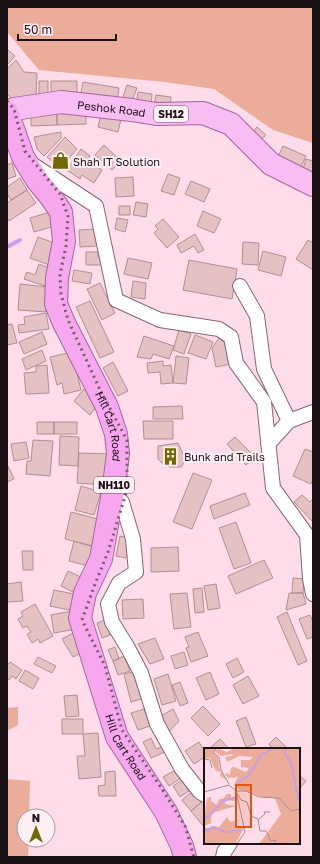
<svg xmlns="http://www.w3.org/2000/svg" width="320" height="864" font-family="'Golos Text',sans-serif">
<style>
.green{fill:#ebac99}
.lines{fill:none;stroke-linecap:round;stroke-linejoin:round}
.stream{stroke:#c99eea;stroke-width:4}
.building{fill:#e5c1c3;stroke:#b08f90}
.minor-casing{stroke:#846772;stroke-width:16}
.primary-casing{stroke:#a8649f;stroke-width:24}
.trunk-casing{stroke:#a8649f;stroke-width:24}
.minor{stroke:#fff;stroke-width:14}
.primary{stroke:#f8bdf2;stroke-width:22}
.trunk{stroke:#f6a7ee;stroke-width:22}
.rail{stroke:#725e65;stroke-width:3;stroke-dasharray:2 4;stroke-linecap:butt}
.labels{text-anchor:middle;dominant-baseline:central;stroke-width:4;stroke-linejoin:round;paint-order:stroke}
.shield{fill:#fef0f5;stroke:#605458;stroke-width:1}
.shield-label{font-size:10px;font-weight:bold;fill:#1c1115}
.street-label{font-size:11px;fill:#1c1115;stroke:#fef0f5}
.poi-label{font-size:11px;fill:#1c1115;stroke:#fef0f5;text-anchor:start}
.inset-river{fill:none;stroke:#c99eea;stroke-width:2}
.inset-road{fill:none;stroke:#a48b94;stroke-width:1}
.view{fill:#de550c;fill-opacity:0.15;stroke:#de550c;stroke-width:2}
.inset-edge{fill:none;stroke:#1c1115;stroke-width:2}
</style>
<rect width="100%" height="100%" fill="#fedce9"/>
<path class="green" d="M 7,7 L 313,7 L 313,143 L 273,130 L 214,89 L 165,82 L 39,70 L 7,32 Z
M 18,707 L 18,725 L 7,731 L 7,708 Z
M 7,779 L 30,781 L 29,816 L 24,816 L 24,840 L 29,840 L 28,857 L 7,857 Z"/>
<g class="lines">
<path class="stream" d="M 7,247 L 20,240"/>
</g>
<path class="building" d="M 7,49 L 15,56 L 7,65 Z
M 16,60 L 24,72 L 37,73 L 36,97 L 22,97 L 16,102 L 7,94 L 7,69 Z
M 39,81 L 48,81 L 48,95 L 39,95 Z
M 51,81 L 77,81 L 77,95 L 51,95 Z
M 83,82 L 119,88 L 117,103 L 80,97 Z
M 127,85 L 137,88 L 130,106 L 121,103 Z
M 138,92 L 152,94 L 151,107 L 136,106 Z
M 156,95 L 171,97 L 170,107 L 154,105 Z
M 86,110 L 86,124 L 57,125 L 57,111 Z
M 102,110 L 122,115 L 118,132 L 98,127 Z
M 57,111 L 57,125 L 31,126 L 31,112 Z
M 257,127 L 266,135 L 261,140 L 253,132 Z
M 61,132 L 61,138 L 44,156 L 37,149 L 34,137 Z
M 65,137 L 77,149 L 60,168 L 47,157 Z
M 104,145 L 121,161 L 112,170 L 95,155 Z
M 283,146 L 306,156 L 301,167 L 278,157 Z
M 81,149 L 90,156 L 87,160 L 102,170 L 94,183 L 82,175 L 80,179 L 67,170 Z
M 306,159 L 313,161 L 313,173 L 303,169 Z
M 12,163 L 16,176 L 7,179 L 7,165 Z
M 168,174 L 180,178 L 174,195 L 161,191 Z
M 133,177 L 134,196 L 116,197 L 115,178 Z
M 20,178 L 27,190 L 11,200 L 7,194 L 7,187 Z
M 191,181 L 210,189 L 204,202 L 185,194 Z
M 27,190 L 36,203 L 9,221 L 7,218 L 7,203 Z
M 136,202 L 148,204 L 146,217 L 133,215 Z
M 119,206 L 130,206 L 130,215 L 119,215 Z
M 54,211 L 58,225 L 34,232 L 30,218 Z
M 203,211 L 221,219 L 214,233 L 197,226 Z
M 117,218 L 128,220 L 125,232 L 115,229 Z
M 163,219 L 179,237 L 167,248 L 154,233 L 158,229 L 155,226 Z
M 96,229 L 97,246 L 80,247 L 79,230 Z
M 195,234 L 204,250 L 198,253 L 194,246 L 181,253 L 177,245 Z
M 38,237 L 60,245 L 52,266 L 30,258 Z
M 308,240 L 313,243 L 313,270 L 296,259 Z
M 243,242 L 259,243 L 258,265 L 242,264 Z
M 263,251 L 286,257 L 281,276 L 258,270 Z
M 86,252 L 98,252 L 98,257 L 104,257 L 104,265 L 86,265 Z
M 128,258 L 152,263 L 148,279 L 124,274 Z
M 189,260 L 237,269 L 232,299 L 183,290 Z
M 39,264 L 54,270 L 48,287 L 24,279 L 27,272 L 35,275 Z
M 74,270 L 92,273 L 90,284 L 72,281 Z
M 133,281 L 146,283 L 145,299 L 131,297 Z
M 100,283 L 115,313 L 102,320 L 87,289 Z
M 20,284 L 48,287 L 46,312 L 18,310 Z
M 90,301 L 114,352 L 100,358 L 76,307 Z
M 46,313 L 49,329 L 19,333 L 18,325 L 25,324 L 24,317 Z
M 12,324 L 17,343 L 7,345 L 7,325 Z
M 179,330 L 191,334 L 184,354 L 173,350 Z
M 42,332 L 47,344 L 24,354 L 19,342 Z
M 195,335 L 213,342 L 206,359 L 188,353 Z
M 144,336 L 174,346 L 169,359 L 153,354 L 151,359 L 137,357 Z
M 219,338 L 226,344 L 231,364 L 216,367 L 212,348 Z
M 42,350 L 46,361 L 26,370 L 22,359 Z
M 72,352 L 81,390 L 64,394 L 62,383 L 57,385 L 50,357 Z
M 176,356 L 189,358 L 186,384 L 173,383 Z
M 163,361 L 163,366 L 171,365 L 173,383 L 161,384 L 160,372 L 148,373 L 147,363 Z
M 113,362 L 128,391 L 118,396 L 103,368 Z
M 47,365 L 49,393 L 26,394 L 24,373 L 36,372 L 36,366 Z
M 84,389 L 100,402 L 90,415 L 74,401 Z
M 182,406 L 183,419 L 153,419 L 153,407 Z
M 143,421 L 173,421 L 173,439 L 144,439 Z
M 37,422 L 54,422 L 54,434 L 37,434 Z
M 54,422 L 77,422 L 77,434 L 54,434 Z
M 60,436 L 79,437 L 78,466 L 59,465 Z
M 235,437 L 255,457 L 246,465 L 227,444 Z
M 33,440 L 53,441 L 50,476 L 26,474 L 27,461 L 31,461 Z
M 26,442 L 29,458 L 14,461 L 11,444 Z
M 178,443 L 186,460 L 181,467 L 170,467 L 161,462 L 158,459 L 158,446 Z
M 305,449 L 313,452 L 313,479 L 311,484 L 293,476 Z
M 79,453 L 112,454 L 106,485 L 77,483 Z
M 7,464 L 14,479 L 7,482 Z
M 193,473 L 212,480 L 192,529 L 173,522 Z
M 81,486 L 101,492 L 94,515 L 75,510 Z
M 245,493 L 250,505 L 214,519 L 210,506 Z
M 302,495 L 310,502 L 313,499 L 313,522 L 294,502 Z
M 71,512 L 98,519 L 92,546 L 65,539 Z
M 236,522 L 251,563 L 234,569 L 219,528 Z
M 120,536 L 130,538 L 126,558 L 116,556 Z
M 74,541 L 98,548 L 93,567 L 69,561 Z
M 178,547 L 179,571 L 151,572 L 151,548 Z
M 22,551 L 33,551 L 33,570 L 23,570 Z
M 264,560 L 273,578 L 236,594 L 228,576 Z
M 68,571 L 87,580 L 79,595 L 61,586 Z
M 293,578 L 304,579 L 303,593 L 292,593 Z
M 21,582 L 23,601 L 7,602 L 7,584 Z
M 216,584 L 220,608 L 208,610 L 204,586 Z
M 202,588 L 204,612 L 195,613 L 193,589 Z
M 54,590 L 74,594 L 70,610 L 50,606 Z
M 187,593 L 191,627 L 174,629 L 170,594 Z
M 289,593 L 303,593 L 306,604 L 286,610 Z
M 143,599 L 144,618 L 123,619 L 122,600 Z
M 35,604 L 53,636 L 40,643 L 38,639 L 32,643 L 27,634 L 31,632 L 27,626 L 23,628 L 18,619 L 23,616 L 21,612 Z
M 77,610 L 81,628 L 54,633 L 51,615 Z
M 287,612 L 307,661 L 298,665 L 277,617 Z
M 310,615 L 313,622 L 313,637 L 307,639 L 299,619 Z
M 105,620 L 110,635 L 102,638 L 97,623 Z
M 75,632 L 85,651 L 73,657 L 62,639 Z
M 198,632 L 208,656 L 191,662 L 186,648 L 189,647 L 185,637 Z
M 155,638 L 164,659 L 150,664 L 138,644 Z
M 115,647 L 119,659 L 113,661 L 108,650 Z
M 184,652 L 188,665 L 175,669 L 171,656 Z
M 124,656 L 130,671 L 118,675 L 113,661 Z
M 38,657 L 56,666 L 52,673 L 34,664 Z
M 237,658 L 244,672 L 233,678 L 226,664 Z
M 10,662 L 22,670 L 16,679 L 12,676 L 9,680 L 7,679 L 7,664 L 8,664 Z
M 25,670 L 39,678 L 33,689 L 19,681 Z
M 137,671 L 144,698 L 131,702 L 124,674 Z
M 210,672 L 219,694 L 206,700 L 196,678 Z
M 168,674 L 176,701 L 162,705 L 154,679 Z
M 248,676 L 259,696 L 243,704 L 233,685 Z
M 180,682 L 188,703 L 180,706 L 172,685 Z
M 77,695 L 79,716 L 66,717 L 64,696 Z
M 203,706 L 220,724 L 208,736 L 191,718 Z
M 144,709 L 150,726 L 138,730 L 131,713 Z
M 173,709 L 179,721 L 168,733 L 159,717 Z
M 246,717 L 256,744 L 246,747 L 236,721 Z
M 62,719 L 83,719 L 83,734 L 62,734 Z
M 98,733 L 101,777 L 79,779 L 77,756 L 85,756 L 83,734 Z
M 276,737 L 288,749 L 273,749 L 269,744 Z
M 151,738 L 156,749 L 165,746 L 167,751 L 151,758 L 143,742 Z
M 220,739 L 229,749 L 209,749 Z
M 199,742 L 205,752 L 205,757 L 194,764 L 185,751 Z
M 179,768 L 184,776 L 169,786 L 163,777 Z
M 115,771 L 116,796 L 99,796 L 98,786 L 105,785 L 105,772 Z
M 299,775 L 306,781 L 299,789 Z
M 182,780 L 189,791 L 180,797 L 173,786 Z
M 196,788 L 205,799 L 191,811 L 182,800 Z
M 205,799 L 205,828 L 191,811 Z"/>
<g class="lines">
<defs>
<path id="minor" d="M 32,164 L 96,206 L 116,300 L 160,320 L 219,329 L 231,337 L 236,363 L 264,402 L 273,488 L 307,535 L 310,579 L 313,594
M 240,286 L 257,316 L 264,369 L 289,421 L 268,444
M 289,421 L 313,412
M 113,492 L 122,502 L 133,539 L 136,572 L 119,583 L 108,604 L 112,622 L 128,648 L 141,673 L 157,724 L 182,769 L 200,792 L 205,795
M 223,857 L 224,852 L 230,843"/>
<g id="primary">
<path id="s1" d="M 7,112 L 14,109 L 61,102 L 132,110 L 156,114 L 203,113 L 231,124 L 271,164 L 313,185"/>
</g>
<g id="trunk">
<path id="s2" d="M 7,112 L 23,157 L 37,180 L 51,197 L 61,212 L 64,241 L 57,278 L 56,304 L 64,323 L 107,407 L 116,434 L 118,454 L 113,492 L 101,559 L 85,593 L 80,618 L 117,737 L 166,812 L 182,846 L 185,857"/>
</g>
</defs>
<use href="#minor" class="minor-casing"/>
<use href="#primary" class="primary-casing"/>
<use href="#trunk" class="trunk-casing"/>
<use href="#minor" class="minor"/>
<use href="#primary" class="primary"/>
<use href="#trunk" class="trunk"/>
<path class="rail" d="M 7,101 L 14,109 L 25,151 L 60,194 L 68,216 L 66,246 L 60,274 L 61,294 L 68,320 L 101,392 L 127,440 L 127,490 L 108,552 L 95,584 L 82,620 L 105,666 L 122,730 L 164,792 L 185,826 L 194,857"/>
</g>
<defs>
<symbol id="shop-bare" viewBox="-9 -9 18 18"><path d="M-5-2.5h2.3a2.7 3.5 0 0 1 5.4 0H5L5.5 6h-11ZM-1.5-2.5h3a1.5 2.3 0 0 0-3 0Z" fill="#726800" stroke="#fef0f5" stroke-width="2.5" paint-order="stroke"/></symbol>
<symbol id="building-bare" viewBox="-9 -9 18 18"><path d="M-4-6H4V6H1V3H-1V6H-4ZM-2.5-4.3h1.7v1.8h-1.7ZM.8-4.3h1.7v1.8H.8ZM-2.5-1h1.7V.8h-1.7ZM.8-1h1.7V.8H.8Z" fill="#726800" stroke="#fef0f5" stroke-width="2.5" paint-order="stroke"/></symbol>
</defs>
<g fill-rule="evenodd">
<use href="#shop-bare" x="48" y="148" width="25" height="25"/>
<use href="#building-bare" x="158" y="444" width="25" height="25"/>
</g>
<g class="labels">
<g class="shield">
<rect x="154" y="106" width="34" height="16" rx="3"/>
<rect x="94" y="477" width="40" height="16" rx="3"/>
</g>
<g class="shield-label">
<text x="171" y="114">SH12</text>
<text x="114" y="485">NH110</text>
</g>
<g class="street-label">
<text stroke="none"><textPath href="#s1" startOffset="106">Peshok Road</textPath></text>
<text stroke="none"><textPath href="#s2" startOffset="342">Hill Cart Road</textPath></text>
<text stroke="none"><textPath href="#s2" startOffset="678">Hill Cart Road</textPath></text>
</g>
<g class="poi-label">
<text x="73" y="161">Shah IT Solution</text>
<text x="184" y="456">Bunk and Trails</text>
</g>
</g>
<g transform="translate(204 748)">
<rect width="96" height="96" fill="#fedce9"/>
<path d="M 0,0 L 13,0 L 9,3 L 14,9 L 15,19 L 22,32 L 16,28 L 17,24 L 12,23 L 6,10 L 0,11 ZM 30,0 L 96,0 L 96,96 L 55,96 L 77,66 L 71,50 L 62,50 L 34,41 L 30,37 L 34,29 L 25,30 L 21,27 L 23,25 L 26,27 L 27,20 L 30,19 L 42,24 L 45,20 L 37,19 L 37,12 L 46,12 L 49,9 L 35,8 L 23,14 L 21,9 L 28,8 L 29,6 L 17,8 L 10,3 L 15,1 L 23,4 ZM 23,46 L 27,46 L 27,51 L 32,49 L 31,53 L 22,52 L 19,52 L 9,62 L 22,52 L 21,56 L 32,58 L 11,64 L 7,68 L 7,75 L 0,78 L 0,73 L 8,63 L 0,72 L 3,50 L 7,49 L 7,53 L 13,57 L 15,51 L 19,51 ZM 23,69 L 26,74 L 32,72 L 30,75 L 33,75 L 33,80 L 40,80 L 32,95 L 0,96 L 0,79 L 5,81 L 9,78 L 15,79 Z" fill="#ebac99"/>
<path class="inset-river" d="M 82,0 L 81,5 L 87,15 L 95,54M 34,35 L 45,27 L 57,7 L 70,0M 0,72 L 19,53 L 32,49M 0,83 L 9,79 L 22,84 L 37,82"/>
<path class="inset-road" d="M 13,0 L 9,4 L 15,9 L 17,22 L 25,36M 0,11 L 6,12 L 8,20M 32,43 L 42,43 L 55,49 L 75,50 L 87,63 L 96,61M 0,44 L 25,37 L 32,43 L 41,84 L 33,96M 33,45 L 37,52 L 43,54 L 47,68 L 54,71 L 56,83 L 62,83 L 67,93 L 72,92 L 71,96M 54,72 L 61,66 L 60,64 L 66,64"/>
<path class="view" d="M 32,37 L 47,37 L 47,79 L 32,79 Z"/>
<rect width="96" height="96" class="inset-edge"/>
</g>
<rect width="320" height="864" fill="none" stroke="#1c1115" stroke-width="16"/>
<g transform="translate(36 828)"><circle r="19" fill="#fef0f5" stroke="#a4979b"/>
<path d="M0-3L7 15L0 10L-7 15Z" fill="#726800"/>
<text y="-6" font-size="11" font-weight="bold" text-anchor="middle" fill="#1c1115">N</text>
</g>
<path d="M18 34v6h98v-6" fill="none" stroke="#1c1115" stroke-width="2"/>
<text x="24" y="34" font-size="12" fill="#1c1115" stroke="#fef0f5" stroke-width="3" paint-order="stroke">50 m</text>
</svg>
